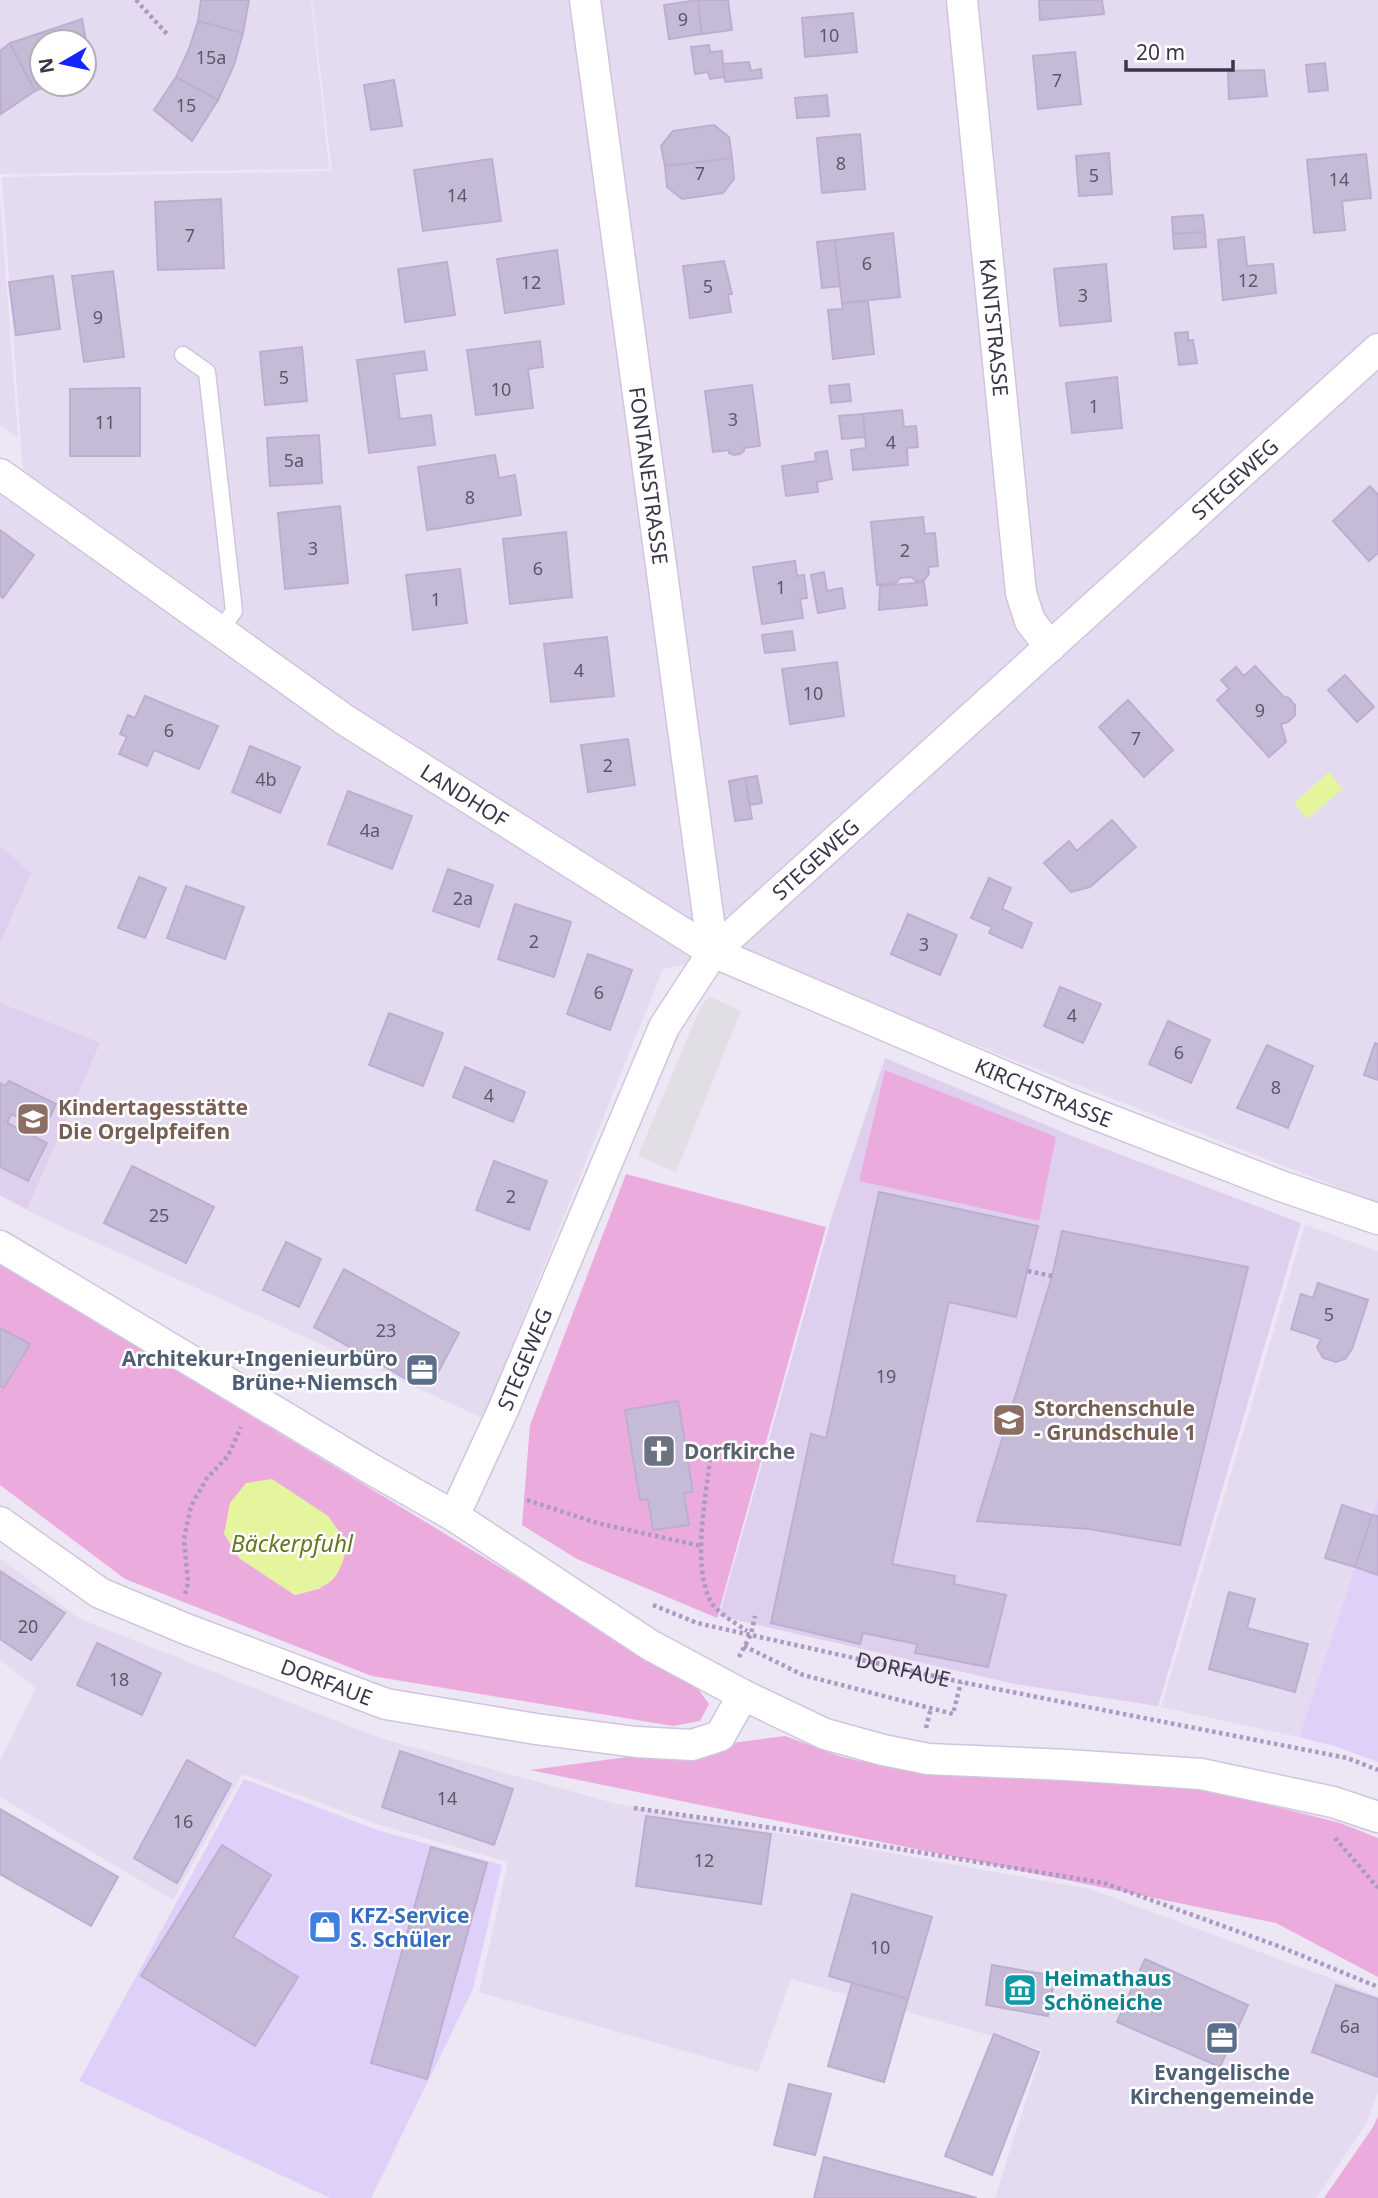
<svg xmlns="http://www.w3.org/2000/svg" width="1378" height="2198" font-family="'Noto Sans',sans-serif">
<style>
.residential{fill:#e5dbf0;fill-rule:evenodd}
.commercial{fill:#ded0f8}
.education{fill:#dfcfee}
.green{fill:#ebacdd;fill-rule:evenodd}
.parking{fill:#e1dfe5}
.water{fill:#e5f59e}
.building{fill:#c6bbd7;stroke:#bcaed2;stroke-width:2}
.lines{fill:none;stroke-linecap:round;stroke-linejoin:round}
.lane-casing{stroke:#d0c5df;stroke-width:19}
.street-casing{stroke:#d0c5df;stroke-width:33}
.path{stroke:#ab98c3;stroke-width:4.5;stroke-dasharray:3.5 3.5;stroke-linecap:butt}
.lane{stroke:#fff;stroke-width:16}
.street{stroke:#fff;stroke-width:30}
.labels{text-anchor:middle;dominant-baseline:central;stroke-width:5;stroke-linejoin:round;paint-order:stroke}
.number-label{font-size:18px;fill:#5e566c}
.street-label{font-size:21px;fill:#3c3548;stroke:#fff}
.education-label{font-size:21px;font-weight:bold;fill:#785e54;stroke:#fff;text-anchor:start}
.service-label{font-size:21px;font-weight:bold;fill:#4e5e75;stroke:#fff;text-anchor:end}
.worship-label{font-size:21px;font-weight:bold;fill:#5b616d;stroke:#fff;text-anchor:start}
.shop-label{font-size:21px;font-weight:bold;fill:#366cbe;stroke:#fff;text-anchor:start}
.culture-label{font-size:21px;font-weight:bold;fill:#0d838f;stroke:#fff;text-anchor:start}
.water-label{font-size:23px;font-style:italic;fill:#66771e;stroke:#fff}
</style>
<rect width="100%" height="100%" fill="#ede6f4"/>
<path class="residential" d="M 0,0 L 311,0 L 329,169 L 0,174 ZM 42,42 L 84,42 L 84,84 L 42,84 Z
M 312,0 L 1378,0 L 1378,1203 L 744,954 L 663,969 L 483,1418 L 40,1217 L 0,1196 L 0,484 L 25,503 L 2,177 L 332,171 Z
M 0,197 L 18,438 L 0,425 Z
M 1305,1225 L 1378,1251 L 1378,1498 L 1299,1737 L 1161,1707 Z
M 0,1558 L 80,1619 L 380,1738 L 617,1804 L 1090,1889 L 1378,1996 L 1378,2092 L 1366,2124 L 1316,2198 L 995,2198 L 1042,2050 L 791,1979 L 758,2072 L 479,1992 L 508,1862 L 377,1824 L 242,1774 L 173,1900 L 0,1797 L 0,1761 L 36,1688 L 0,1660 Z"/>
<path class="commercial" d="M 1378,1498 L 1378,1762 L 1335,1746 L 1299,1737 Z
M 244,1779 L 377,1830 L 502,1865 L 473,1989 L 371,2198 L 330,2198 L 79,2081 Z"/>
<path class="education" d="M 0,846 L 31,873 L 0,943 Z
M 0,1003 L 100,1043 L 27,1209 L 0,1195 Z
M 885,1058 L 1077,1138 L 1301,1223 L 1158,1706 L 1015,1684 L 719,1616 L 832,1216 Z"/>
<path class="green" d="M 885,1070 L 1056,1137 L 1039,1221 L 859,1181 Z
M 626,1174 L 826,1227 L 717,1618 L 577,1559 L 522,1525 L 530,1425 Z
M 0,1264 L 696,1686 L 709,1704 L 700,1721 L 673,1726 L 372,1676 L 125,1579 L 0,1485 ZM 239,1558 L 322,1588 L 295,1595 Z
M 785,1736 L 842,1757 L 888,1767 L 1202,1788 L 1340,1823 L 1378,1838 L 1378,1977 L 1276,1923 L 530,1770 Z
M 1378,2116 L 1378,2198 L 1324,2198 L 1373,2127 Z"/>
<path class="parking" d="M 709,996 L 741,1011 L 676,1172 L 638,1156 L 700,1008 Z"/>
<path class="water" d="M 1329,772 L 1343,789 L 1307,819 L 1294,803 Z
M 272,1479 L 328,1516 L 348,1544 C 338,1582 332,1586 295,1595 L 239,1558 L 224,1534 L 230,1503 L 246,1483 Z"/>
<path class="building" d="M 201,0 L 249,0 L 243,33 L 198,21 Z
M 698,0 L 702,34 L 669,39 L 664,5 Z
M 698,0 L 728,0 L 732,30 L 702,34 Z
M 1039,0 L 1102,0 L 1104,14 L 1040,20 Z
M 853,13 L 857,52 L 805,57 L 802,18 Z
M 82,19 L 92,72 L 84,74 L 84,42 L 42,42 L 42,84 L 52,84 L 35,91 L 10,43 Z
M 198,21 L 243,33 L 234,65 L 218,100 L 176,77 L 189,49 Z
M 10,43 L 35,91 L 1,114 L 0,51 Z
M 709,45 L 710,52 L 722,51 L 724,77 L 710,79 L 708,72 L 695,74 L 691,47 Z
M 1075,52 L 1081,104 L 1038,109 L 1033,56 Z
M 749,62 L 751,71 L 761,69 L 762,78 L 725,82 L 723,64 Z
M 1325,63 L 1328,90 L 1309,92 L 1306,65 Z
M 1264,70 L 1267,96 L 1229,99 L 1228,71 Z
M 176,77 L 218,100 L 192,141 L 154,110 Z
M 394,80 L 402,126 L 371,130 L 364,85 Z
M 827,95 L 829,116 L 797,118 L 795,98 Z
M 714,125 L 729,137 L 732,158 L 665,166 L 661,146 L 673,131 Z
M 860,134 L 865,189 L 822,193 L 817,138 Z
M 1109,153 L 1112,194 L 1079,196 L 1076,156 Z
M 1366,154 L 1371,198 L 1342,201 L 1345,230 L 1314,233 L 1307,160 Z
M 732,158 L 734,179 L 723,193 L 682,199 L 667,187 L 665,166 Z
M 492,159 L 501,221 L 423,231 L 414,170 Z
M 221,199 L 224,268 L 158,270 L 155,202 Z
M 1203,215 L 1205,232 L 1173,234 L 1172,217 Z
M 1205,232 L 1206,247 L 1174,249 L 1173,234 Z
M 893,233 L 900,297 L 842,303 L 835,240 Z
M 1244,237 L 1247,266 L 1273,264 L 1276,293 L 1223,300 L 1218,240 Z
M 835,240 L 840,286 L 822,288 L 817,242 Z
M 557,250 L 564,304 L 505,313 L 497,259 Z
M 724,261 L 732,294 L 728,294 L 731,312 L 690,318 L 683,266 Z
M 447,262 L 455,315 L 405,322 L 398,269 Z
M 1106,264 L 1111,321 L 1060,326 L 1054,269 Z
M 113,271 L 124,357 L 84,362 L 72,276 Z
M 53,276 L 60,329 L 16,335 L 9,282 Z
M 868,301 L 874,354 L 833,359 L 828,310 L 843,309 L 842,303 Z
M 1188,332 L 1188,341 L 1193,340 L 1197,363 L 1179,365 L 1175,333 Z
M 540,341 L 543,367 L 528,369 L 533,408 L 476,415 L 467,350 Z
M 302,347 L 307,401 L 265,405 L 260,352 Z
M 424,351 L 427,370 L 394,374 L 400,419 L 431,415 L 435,445 L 369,453 L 357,360 Z
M 1117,377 L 1122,428 L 1072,433 L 1066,383 Z
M 849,384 L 851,401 L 831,403 L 829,386 Z
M 752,385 L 760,446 L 744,448 L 744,451 L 740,454 L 734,455 L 729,453 L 729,450 L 713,452 L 705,391 Z
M 140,388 L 140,456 L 70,456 L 70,389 Z
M 902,410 L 904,427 L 916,426 L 918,447 L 907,448 L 908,465 L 853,470 L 851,450 L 866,448 L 863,414 Z
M 863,414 L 865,437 L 842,439 L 839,416 Z
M 319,435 L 322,483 L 270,486 L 267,438 Z
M 827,451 L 832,479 L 817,482 L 818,492 L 786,496 L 782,466 L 816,461 L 815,453 Z
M 495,455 L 499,478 L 515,475 L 521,515 L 427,530 L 418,467 Z
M 1370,486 L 1378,495 L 1378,553 L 1369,561 L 1333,521 Z
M 340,506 L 348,583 L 285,589 L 278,513 Z
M 923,517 L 925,534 L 935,533 L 938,566 L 928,567 L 929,574 L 924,580 L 916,581 L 911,577 L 900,578 L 897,582 L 877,585 L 871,522 Z
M 0,530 L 34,555 L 3,598 L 0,596 Z
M 566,532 L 572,597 L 510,604 L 503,539 Z
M 795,561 L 797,576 L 804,575 L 807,598 L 800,599 L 803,618 L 762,624 L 753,567 Z
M 460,569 L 467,623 L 413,630 L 406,575 Z
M 824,572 L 827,591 L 842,588 L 845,608 L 818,613 L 811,575 Z
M 924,582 L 927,605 L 879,610 L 880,586 Z
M 792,631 L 795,650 L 765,653 L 762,635 Z
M 607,637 L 614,696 L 551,702 L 544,644 Z
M 837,662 L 844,716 L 790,724 L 782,669 Z
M 1255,666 L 1283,696 L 1289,698 L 1295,705 L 1295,715 L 1288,722 L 1281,724 L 1286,742 L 1269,757 L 1217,700 L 1229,689 L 1221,680 L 1236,667 L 1244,676 Z
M 1345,675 L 1374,707 L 1357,722 L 1328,690 Z
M 145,696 L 218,726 L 199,769 L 154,750 L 147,766 L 119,754 L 127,737 L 120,734 L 128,715 L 135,718 Z
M 1128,700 L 1173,750 L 1144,777 L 1099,727 Z
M 628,739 L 635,785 L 588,792 L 581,745 Z
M 250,746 L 300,767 L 280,813 L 232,792 Z
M 757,776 L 762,803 L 750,805 L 745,778 Z
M 745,778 L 752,819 L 735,821 L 729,781 Z
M 348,791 L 412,816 L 392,869 L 328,844 Z
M 1112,820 L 1136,847 L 1090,887 L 1071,892 L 1044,863 L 1069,841 L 1077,851 Z
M 448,869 L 493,885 L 479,927 L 433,911 Z
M 139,877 L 166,888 L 145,938 L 118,928 Z
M 989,878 L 1011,888 L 1002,909 L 1032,923 L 1022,948 L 989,933 L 992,927 L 971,918 Z
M 186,886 L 244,907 L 225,959 L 167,938 Z
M 515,904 L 571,922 L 554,977 L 498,959 Z
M 908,914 L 957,935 L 940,975 L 891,954 Z
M 588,954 L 632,970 L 610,1030 L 567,1014 Z
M 1060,987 L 1101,1004 L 1083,1043 L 1044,1026 Z
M 389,1013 L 443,1033 L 423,1086 L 369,1065 Z
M 1168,1021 L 1210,1040 L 1191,1083 L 1149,1064 Z
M 1375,1043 L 1378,1044 L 1378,1080 L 1364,1075 Z
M 1267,1045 L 1313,1066 L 1288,1128 L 1237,1108 Z
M 465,1067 L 525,1092 L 513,1122 L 453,1097 Z
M 9,1081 L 56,1104 L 44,1129 L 11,1114 L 7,1123 L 47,1143 L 28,1181 L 0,1167 L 0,1083 L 5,1086 Z
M 494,1161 L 547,1181 L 529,1230 L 476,1210 Z
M 132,1166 L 214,1207 L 186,1263 L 104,1223 Z
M 879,1192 L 1038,1226 L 1016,1317 L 949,1302 L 892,1564 L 955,1576 L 954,1584 L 1006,1595 L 988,1667 L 915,1653 L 917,1644 L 863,1633 L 860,1644 L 771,1623 L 811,1434 L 826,1438 Z
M 1062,1231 L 1248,1267 L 1180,1545 L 1090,1529 L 977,1521 L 1052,1276 Z
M 286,1242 L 321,1259 L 299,1307 L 263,1290 Z
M 344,1269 L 459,1333 L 433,1382 L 419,1386 L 314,1327 Z
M 1318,1283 L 1368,1300 L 1352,1349 L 1345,1359 L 1336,1362 L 1323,1358 L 1317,1347 L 1321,1339 L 1291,1329 L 1301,1294 L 1313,1298 Z
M 0,1328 L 30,1344 L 4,1388 L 0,1386 Z
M 678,1401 L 693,1492 L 684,1493 L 689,1525 L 653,1530 L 648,1499 L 640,1500 L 625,1410 Z
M 1342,1505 L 1372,1515 L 1355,1567 L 1325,1558 Z
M 1372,1515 L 1378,1516 L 1378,1575 L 1355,1567 Z
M 0,1571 L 65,1613 L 31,1660 L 0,1639 Z
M 1229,1592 L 1255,1599 L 1247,1628 L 1308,1644 L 1295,1692 L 1209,1669 Z
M 97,1643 L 161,1673 L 142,1715 L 77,1685 Z
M 400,1751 L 513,1789 L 494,1845 L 382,1807 Z
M 187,1760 L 231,1784 L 177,1883 L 134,1858 Z
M 0,1809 L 118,1877 L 91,1926 L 0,1874 Z
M 646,1816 L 771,1834 L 761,1904 L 636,1886 Z
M 222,1845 L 271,1875 L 233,1937 L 298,1977 L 255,2046 L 141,1976 Z
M 431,1847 L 487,1863 L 427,2079 L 371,2063 Z
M 852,1894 L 932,1917 L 908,1999 L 829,1976 Z
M 1145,1959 L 1248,2005 L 1220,2067 L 1117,2022 Z
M 992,1965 L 1055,1976 L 1048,2016 L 986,2005 Z
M 852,1983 L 908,1999 L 884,2082 L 828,2066 Z
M 1336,1985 L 1378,1999 L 1378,2077 L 1312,2052 Z
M 994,2034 L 1039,2052 L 992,2175 L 945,2156 Z
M 789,2084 L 831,2094 L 815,2155 L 774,2145 Z
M 824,2157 L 977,2198 L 814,2198 Z"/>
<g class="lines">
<defs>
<path id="lane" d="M 183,355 L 207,372 L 234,611 L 220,631"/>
<g id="street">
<path id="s2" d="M 585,0 L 713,952"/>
<path id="s3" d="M 962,0 L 1021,593 L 1030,621 L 1050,647"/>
<path id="s4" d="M 0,474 L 345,720 L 713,952 L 1074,1106 L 1278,1185 L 1378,1219"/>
<path d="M 0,1246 L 371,1469 L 454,1516 L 650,1645 L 743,1695 L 825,1734 L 883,1750 L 928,1759 L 1067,1765 L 1201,1774 L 1333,1802 L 1378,1817"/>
<path id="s5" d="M 454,1516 L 503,1410 L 664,1027 L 713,952 L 1378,349"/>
<path id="s6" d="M 0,1522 L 100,1593 L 186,1629 L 386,1704 L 536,1729 L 636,1742 L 692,1745 L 720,1736 L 743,1695"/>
</g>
</defs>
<use href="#lane" class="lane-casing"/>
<use href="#street" class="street-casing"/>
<g class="path">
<path d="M 136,0 L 167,34"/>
<path d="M 1028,1271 L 1052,1276"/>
<path d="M 710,1459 C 706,1499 692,1563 710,1600 C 716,1613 736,1623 747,1631"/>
<path d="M 527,1500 L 597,1523 L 701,1546"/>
<path d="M 185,1594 L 188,1583 L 184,1539 L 191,1506 L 207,1478 L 228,1456 L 241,1427"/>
<path id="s1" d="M 653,1605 L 697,1623 L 961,1682 L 1347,1758 L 1378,1770"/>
<path d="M 744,1646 L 803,1675 L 953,1714 L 961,1682"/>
<path d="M 739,1657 L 751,1634 L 755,1616"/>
<path d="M 926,1728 L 931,1708"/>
<path d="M 634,1808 L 779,1829 L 1104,1883 L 1281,1947 L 1378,1987"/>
<path d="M 1335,1838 L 1378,1888"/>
</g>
<use href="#lane" class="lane"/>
<use href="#street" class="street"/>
</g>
<defs>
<symbol id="school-square" viewBox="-11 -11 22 22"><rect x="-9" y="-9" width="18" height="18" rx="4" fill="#8d6e63" stroke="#fff"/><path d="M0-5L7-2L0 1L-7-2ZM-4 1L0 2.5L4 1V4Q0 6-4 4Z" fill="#fff"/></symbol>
<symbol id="office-square" viewBox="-11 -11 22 22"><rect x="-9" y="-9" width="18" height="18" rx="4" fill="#5c6f8a" stroke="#fff"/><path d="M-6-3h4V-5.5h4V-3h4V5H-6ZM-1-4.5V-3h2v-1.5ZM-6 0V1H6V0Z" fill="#fff"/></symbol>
<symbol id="church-square" viewBox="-11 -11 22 22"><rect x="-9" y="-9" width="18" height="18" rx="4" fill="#6b7280" stroke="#fff"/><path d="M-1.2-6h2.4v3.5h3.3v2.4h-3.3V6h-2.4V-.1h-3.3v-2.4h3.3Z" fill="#fff"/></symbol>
<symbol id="shop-square" viewBox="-11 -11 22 22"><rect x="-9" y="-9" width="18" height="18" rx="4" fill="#3f7fe0" stroke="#fff"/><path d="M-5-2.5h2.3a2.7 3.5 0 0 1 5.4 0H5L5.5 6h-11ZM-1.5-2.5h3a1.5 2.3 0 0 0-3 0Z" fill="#fff"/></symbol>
<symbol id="museum-square" viewBox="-11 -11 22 22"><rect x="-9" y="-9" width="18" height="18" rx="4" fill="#0f9aa8" stroke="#fff"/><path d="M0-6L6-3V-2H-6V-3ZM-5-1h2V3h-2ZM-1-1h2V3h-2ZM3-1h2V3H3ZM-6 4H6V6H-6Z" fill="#fff"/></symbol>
</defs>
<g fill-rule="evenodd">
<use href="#school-square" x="14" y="1100" width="38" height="38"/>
<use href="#office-square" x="403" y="1351" width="38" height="38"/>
<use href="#school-square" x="990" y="1401" width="38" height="38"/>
<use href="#church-square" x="640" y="1432" width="38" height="38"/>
<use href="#shop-square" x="306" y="1908" width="38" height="38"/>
<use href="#museum-square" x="1001" y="1971" width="38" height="38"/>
<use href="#office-square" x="1203" y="2019" width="38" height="38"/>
</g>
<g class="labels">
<g class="number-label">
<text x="683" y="19">9</text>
<text x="829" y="35">10</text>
<text x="211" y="57">15a</text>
<text x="1057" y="80">7</text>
<text x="186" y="105">15</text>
<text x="841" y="163">8</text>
<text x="700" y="173">7</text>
<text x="1094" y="175">5</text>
<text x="1339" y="179">14</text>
<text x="457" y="195">14</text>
<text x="190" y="235">7</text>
<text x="867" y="263">6</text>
<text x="1248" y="280">12</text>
<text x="531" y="282">12</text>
<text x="708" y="286">5</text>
<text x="1083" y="295">3</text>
<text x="98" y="317">9</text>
<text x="284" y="377">5</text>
<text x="501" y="389">10</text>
<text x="1094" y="406">1</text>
<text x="733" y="419">3</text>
<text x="105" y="422">11</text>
<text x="891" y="442">4</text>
<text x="294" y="460">5a</text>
<text x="470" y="497">8</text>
<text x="313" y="548">3</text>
<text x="905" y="550">2</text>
<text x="538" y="568">6</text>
<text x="781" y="587">1</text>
<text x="436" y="599">1</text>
<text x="579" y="670">4</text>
<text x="813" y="693">10</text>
<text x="1260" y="710">9</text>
<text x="169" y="730">6</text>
<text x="1136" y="738">7</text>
<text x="608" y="765">2</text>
<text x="266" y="779">4b</text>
<text x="370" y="830">4a</text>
<text x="463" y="898">2a</text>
<text x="534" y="941">2</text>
<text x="924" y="944">3</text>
<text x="599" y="992">6</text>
<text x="1072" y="1015">4</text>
<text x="1179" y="1052">6</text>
<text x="1276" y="1087">8</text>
<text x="489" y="1095">4</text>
<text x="511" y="1196">2</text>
<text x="159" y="1215">25</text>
<text x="1329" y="1314">5</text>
<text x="386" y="1330">23</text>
<text x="886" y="1376">19</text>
<text x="28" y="1626">20</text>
<text x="119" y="1679">18</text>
<text x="447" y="1798">14</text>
<text x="183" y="1821">16</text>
<text x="704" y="1860">12</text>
<text x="880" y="1947">10</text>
<text x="1350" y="2026">6a</text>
</g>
<g class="street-label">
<text stroke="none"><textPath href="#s3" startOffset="329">KANTSTRASSE</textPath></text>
<text stroke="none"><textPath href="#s2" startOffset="480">FONTANESTRASSE</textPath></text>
<text stroke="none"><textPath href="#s5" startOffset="1326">STEGEWEG</textPath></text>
<text stroke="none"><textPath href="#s4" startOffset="565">LANDHOF</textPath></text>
<text stroke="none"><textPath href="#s5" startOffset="760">STEGEWEG</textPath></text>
<text stroke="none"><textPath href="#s4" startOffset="1218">KIRCHSTRASSE</textPath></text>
<text stroke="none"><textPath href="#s5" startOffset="172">STEGEWEG</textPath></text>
<text stroke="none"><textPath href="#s1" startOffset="259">DORFAUE</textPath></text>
<text stroke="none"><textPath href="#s6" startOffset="366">DORFAUE</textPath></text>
</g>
<g class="education-label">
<text x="58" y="1107">Kindertagesstätte<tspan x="58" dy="24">Die Orgelpfeifen</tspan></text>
<text x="1034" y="1408">Storchenschule<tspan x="1034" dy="24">- Grundschule 1</tspan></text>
</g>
<g class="service-label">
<text x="398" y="1358">Architekur+Ingenieurbüro<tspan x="398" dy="24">Brüne+Niemsch</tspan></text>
<text x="1222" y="2072" text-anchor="middle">Evangelische<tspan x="1222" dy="24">Kirchengemeinde</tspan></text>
</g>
<g class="worship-label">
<text x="684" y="1451">Dorfkirche</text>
</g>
<g class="shop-label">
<text x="350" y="1915">KFZ-Service<tspan x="350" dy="24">S. Schüler</tspan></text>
</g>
<g class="culture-label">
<text x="1044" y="1978">Heimathaus<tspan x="1044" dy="24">Schöneiche</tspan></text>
</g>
<g class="water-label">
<text x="292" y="1543">Bäckerpfuhl</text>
</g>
</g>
<g transform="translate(63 63) rotate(261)"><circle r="33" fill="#ffffff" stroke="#b1aeb6" stroke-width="2"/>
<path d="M0-5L12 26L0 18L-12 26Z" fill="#1324ff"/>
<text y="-10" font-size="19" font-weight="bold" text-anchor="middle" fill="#3c3548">N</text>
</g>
<path d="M1126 60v10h107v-10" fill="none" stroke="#3c3548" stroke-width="3.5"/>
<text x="1136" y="60" font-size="21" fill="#3c3548" stroke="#ffffff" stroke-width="5" paint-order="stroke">20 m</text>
</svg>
